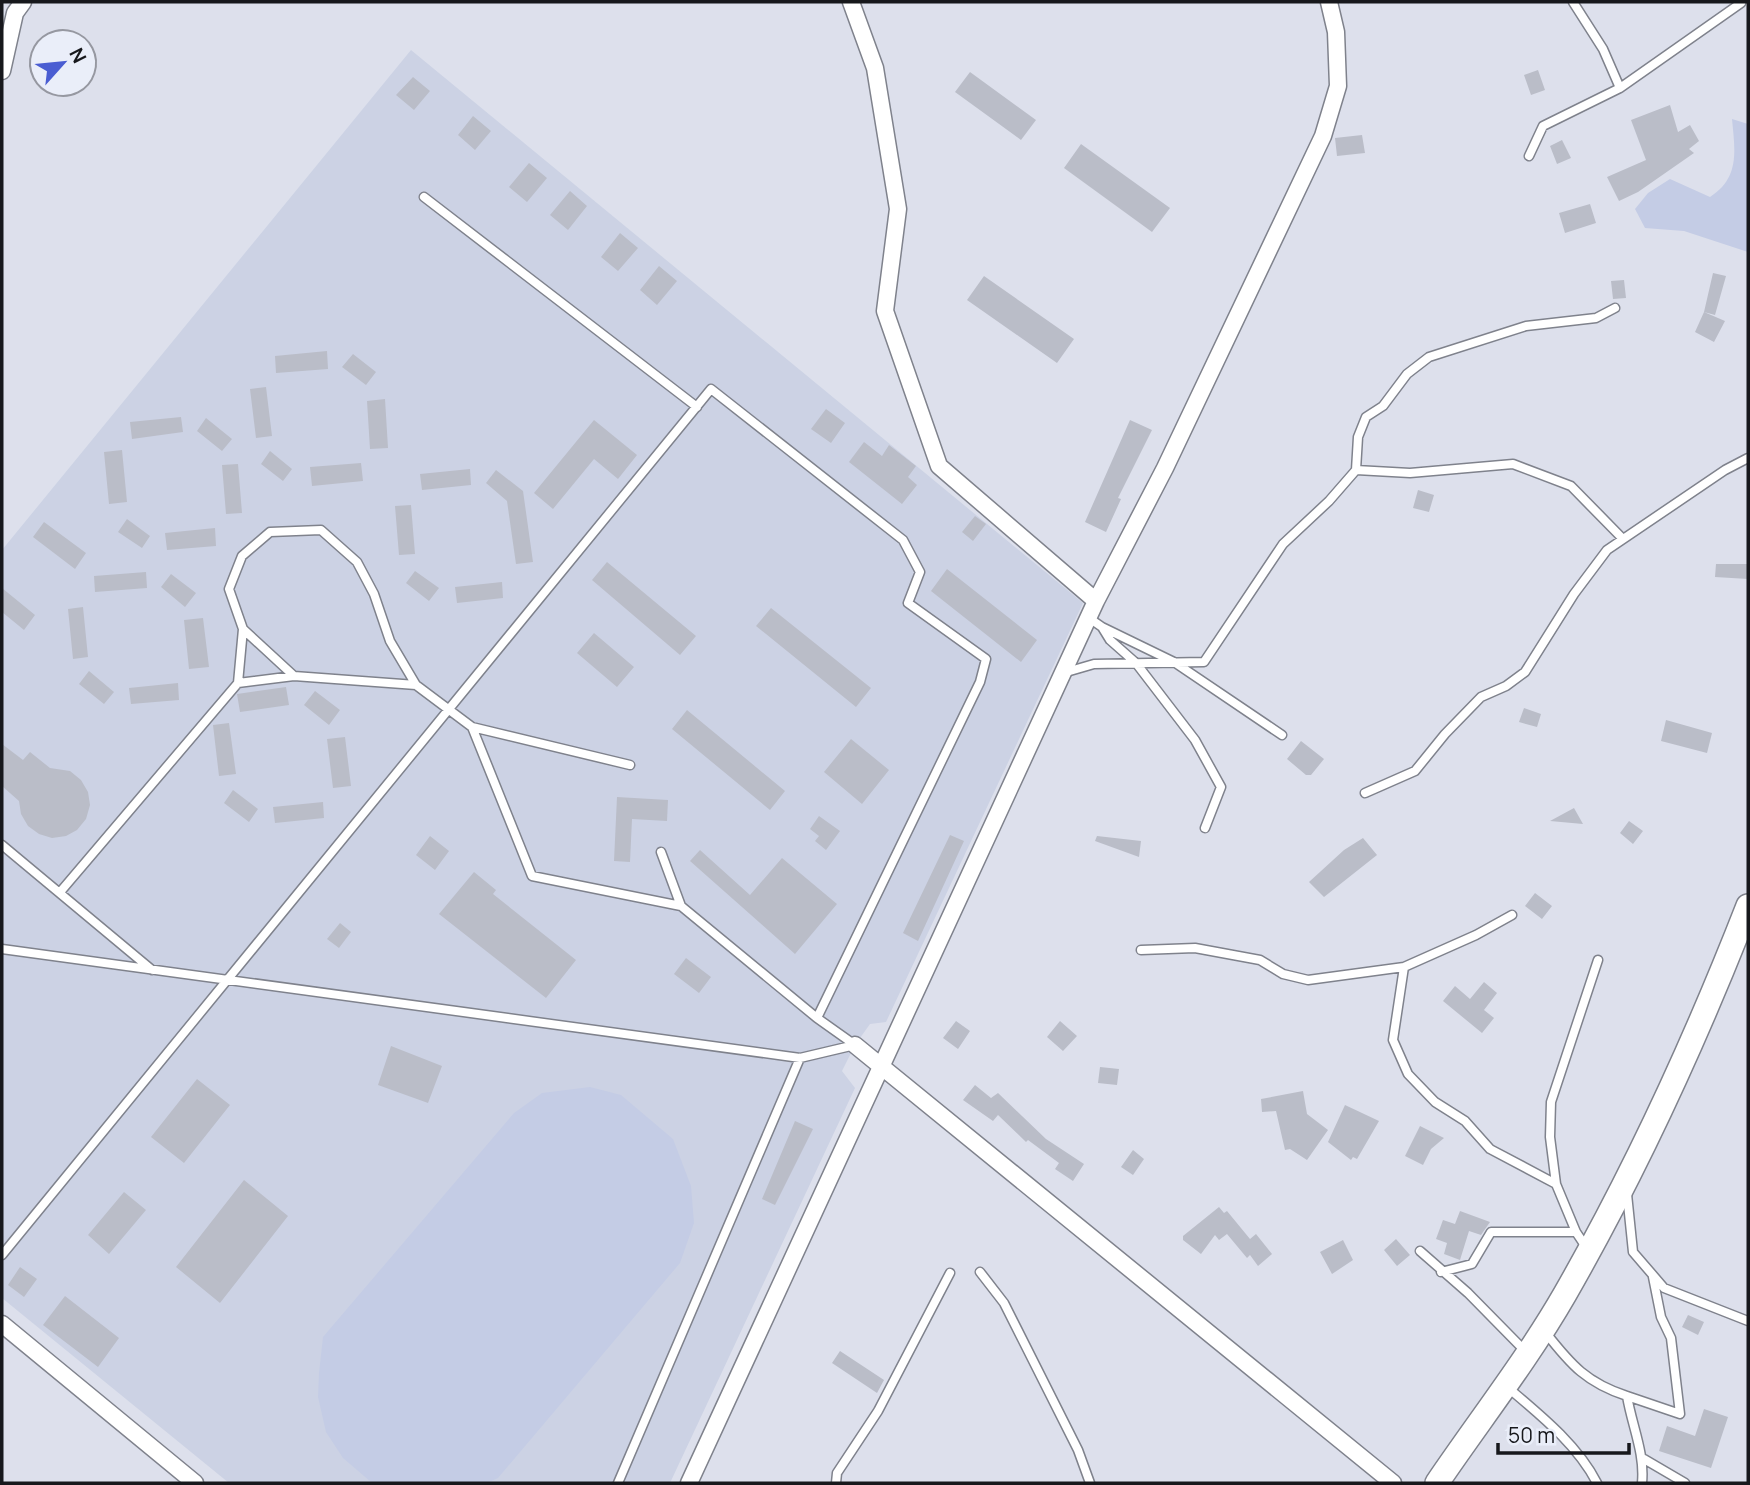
<svg xmlns="http://www.w3.org/2000/svg" width="1750" height="1485" font-family="Manrope,sans-serif">
<style>
.built{fill:#ccd2e4}
.green{fill:#c4cce5}
.building{fill:#babdc8}
.lines{fill:none;stroke-linecap:round;stroke-linejoin:round}
.service-casing{stroke:#7f828c;stroke-width:11}
.minor-casing{stroke:#7f828c;stroke-width:19}
.secondary-casing{stroke:#7f828c;stroke-width:26}
.service{stroke:#fff;stroke-width:8}
.minor{stroke:#fff;stroke-width:16}
.secondary{stroke:#fff;stroke-width:23}
</style>
<rect width="100%" height="100%" fill="#dde0ec"/>
<path class="built" d="M 411,50 L 1083,603 L 886,1022 L 870,1024 L 855,1045 L 842,1071 L 855,1088 L 670,1483 L 229,1483 L 2,1298 L 2,550 Z"/>
<path class="green" d="M 1732,119 L 1748,124 L 1748,252 L 1684,231 L 1645,228 L 1635,209 L 1648,193 L 1670,179 L 1710,197 C 1740,178 1735,151 1732,119 Z
M 590,1087 L 621,1095 L 673,1139 L 691,1186 L 694,1223 L 680,1263 L 498,1478 L 487,1483 L 371,1482 L 343,1458 L 326,1432 L 318,1397 L 319,1373 L 323,1337 L 514,1113 L 542,1093 Z"/>
<path class="building" d="M 1538,70 L 1545,90 L 1531,95 L 1524,75 Z
M 970,72 L 1036,120 L 1021,140 L 955,92 Z
M 413,77 L 430,91 L 414,110 L 396,95 Z
M 1670,105 L 1678,132 L 1690,125 L 1699,141 L 1689,149 L 1694,153 L 1638,192 L 1619,201 L 1607,177 L 1646,160 L 1631,120 Z
M 473,116 L 491,131 L 475,150 L 458,135 Z
M 1362,135 L 1365,153 L 1337,156 L 1335,138 Z
M 1562,140 L 1571,158 L 1557,164 L 1550,146 Z
M 1081,144 L 1170,208 L 1152,232 L 1064,168 Z
M 529,163 L 547,178 L 527,202 L 509,187 Z
M 570,191 L 587,206 L 568,230 L 550,215 Z
M 1590,204 L 1596,223 L 1565,233 L 1559,213 Z
M 620,233 L 638,248 L 618,271 L 601,257 Z
M 659,266 L 677,281 L 657,305 L 640,290 Z
M 1713,273 L 1726,276 L 1715,315 L 1704,312 Z
M 984,276 L 1074,339 L 1057,363 L 967,300 Z
M 1624,280 L 1626,298 L 1613,299 L 1611,281 Z
M 1704,312 L 1725,321 L 1714,342 L 1695,332 Z
M 327,351 L 328,369 L 276,373 L 275,356 Z
M 353,354 L 376,372 L 366,385 L 342,367 Z
M 266,387 L 272,436 L 256,438 L 250,389 Z
M 385,399 L 388,448 L 370,449 L 367,401 Z
M 826,409 L 845,423 L 831,443 L 811,429 Z
M 181,417 L 183,432 L 132,439 L 130,422 Z
M 206,418 L 232,439 L 222,451 L 197,431 Z
M 594,420 L 637,455 L 618,479 L 594,459 L 553,509 L 534,493 Z
M 1130,420 L 1152,430 L 1118,498 L 1121,499 L 1106,532 L 1085,522 Z
M 864,442 L 882,456 L 889,445 L 916,466 L 908,477 L 917,485 L 902,504 L 849,462 Z
M 122,450 L 127,502 L 109,504 L 104,452 Z
M 270,451 L 292,469 L 283,481 L 261,464 Z
M 361,463 L 363,481 L 312,486 L 310,467 Z
M 238,464 L 242,513 L 226,514 L 222,465 Z
M 470,469 L 471,485 L 422,490 L 420,474 Z
M 496,470 L 523,491 L 533,562 L 516,564 L 507,501 L 486,483 Z
M 1418,490 L 1434,495 L 1429,512 L 1413,508 Z
M 411,505 L 415,554 L 399,555 L 395,506 Z
M 975,516 L 986,524 L 973,541 L 962,532 Z
M 127,519 L 150,536 L 142,548 L 118,532 Z
M 44,522 L 86,553 L 75,569 L 33,537 Z
M 215,528 L 216,546 L 167,550 L 165,533 Z
M 607,562 L 696,636 L 680,655 L 592,580 Z
M 1716,564 L 1748,564 L 1748,579 L 1715,577 Z
M 947,569 L 1037,640 L 1021,662 L 931,591 Z
M 415,571 L 439,588 L 429,601 L 406,583 Z
M 146,572 L 147,588 L 95,592 L 94,576 Z
M 171,574 L 196,593 L 185,607 L 161,587 Z
M 502,582 L 503,598 L 457,603 L 455,587 Z
M 2,588 L 35,615 L 24,630 L 2,612 Z
M 83,607 L 88,657 L 73,659 L 68,609 Z
M 771,608 L 871,688 L 856,707 L 756,626 Z
M 203,618 L 209,667 L 189,669 L 184,620 Z
M 594,633 L 634,667 L 617,687 L 577,653 Z
M 89,671 L 114,692 L 104,704 L 79,684 Z
M 178,683 L 179,700 L 131,704 L 129,688 Z
M 286,687 L 289,705 L 240,712 L 237,694 Z
M 315,691 L 340,710 L 329,725 L 304,705 Z
M 1524,708 L 1541,714 L 1537,727 L 1519,722 Z
M 687,710 L 785,791 L 770,810 L 672,729 Z
M 1666,720 L 1712,733 L 1707,753 L 1661,741 Z
M 229,723 L 236,774 L 219,776 L 213,725 Z
M 345,737 L 351,786 L 333,788 L 327,739 Z
M 851,739 L 889,770 L 862,804 L 824,772 Z
M 1301,741 L 1324,759 L 1311,775 L 1306,775 L 1287,759 Z
M 2,744 L 23,760 L 30,752 L 50,768 L 70,771 L 81,780 L 88,792 L 90,805 L 86,819 L 77,830 L 66,836 L 52,838 L 39,834 L 28,826 L 21,814 L 19,801 L 2,786 Z
M 233,790 L 258,809 L 249,822 L 224,803 Z
M 617,797 L 668,800 L 667,821 L 632,819 L 630,862 L 614,861 Z
M 323,802 L 324,818 L 275,823 L 273,807 Z
M 1574,808 L 1583,824 L 1550,821 Z
M 819,816 L 840,831 L 826,850 L 815,841 L 819,836 L 810,829 Z
M 1629,821 L 1643,831 L 1633,844 L 1620,833 Z
M 950,835 L 964,841 L 918,941 L 903,933 Z
M 430,836 L 449,851 L 435,870 L 416,855 Z
M 1097,836 L 1141,841 L 1139,857 L 1095,841 Z
M 1363,838 L 1377,855 L 1324,897 L 1309,882 L 1344,850 Z
M 700,850 L 750,895 L 782,858 L 837,904 L 795,954 L 690,861 Z
M 474,872 L 496,890 L 493,894 L 576,960 L 546,998 L 439,914 Z
M 1535,893 L 1552,906 L 1542,919 L 1525,906 Z
M 340,923 L 351,932 L 339,948 L 327,939 Z
M 686,958 L 711,977 L 699,993 L 674,974 Z
M 1484,982 L 1497,993 L 1484,1010 L 1494,1018 L 1482,1033 L 1443,1001 L 1455,986 L 1470,999 Z
M 956,1021 L 970,1031 L 958,1049 L 943,1038 Z
M 1060,1021 L 1077,1036 L 1063,1051 L 1047,1037 Z
M 391,1046 L 442,1066 L 428,1103 L 378,1085 Z
M 1100,1067 L 1119,1069 L 1117,1085 L 1098,1083 Z
M 197,1079 L 230,1105 L 184,1163 L 151,1137 Z
M 975,1085 L 991,1098 L 998,1093 L 1046,1139 L 1084,1164 L 1073,1181 L 1055,1169 L 1059,1163 L 1028,1140 L 1026,1142 L 998,1115 L 993,1121 L 963,1100 Z
M 1303,1091 L 1307,1114 L 1328,1130 L 1307,1160 L 1290,1149 L 1285,1150 L 1276,1111 L 1262,1112 L 1261,1099 Z
M 1345,1105 L 1379,1121 L 1357,1159 L 1353,1157 L 1351,1160 L 1328,1142 Z
M 795,1121 L 813,1129 L 775,1205 L 762,1199 Z
M 1420,1126 L 1444,1138 L 1431,1149 L 1423,1165 L 1405,1156 Z
M 1133,1150 L 1144,1159 L 1133,1175 L 1121,1167 Z
M 244,1180 L 288,1216 L 220,1303 L 176,1267 Z
M 124,1192 L 146,1210 L 109,1254 L 88,1235 Z
M 1219,1207 L 1224,1213 L 1227,1211 L 1250,1239 L 1256,1234 L 1272,1254 L 1258,1266 L 1250,1255 L 1247,1258 L 1227,1234 L 1219,1240 L 1215,1235 L 1201,1254 L 1183,1240 L 1183,1236 Z
M 1460,1211 L 1490,1222 L 1481,1235 L 1469,1231 L 1460,1260 L 1444,1254 L 1447,1243 L 1436,1239 L 1443,1220 L 1455,1224 Z
M 1396,1239 L 1410,1255 L 1397,1266 L 1384,1250 Z
M 1343,1240 L 1353,1260 L 1332,1274 L 1320,1252 Z
M 20,1267 L 37,1279 L 24,1297 L 8,1285 Z
M 65,1296 L 119,1338 L 98,1367 L 43,1325 Z
M 1688,1315 L 1704,1322 L 1698,1335 L 1682,1327 Z
M 840,1351 L 884,1380 L 877,1393 L 832,1363 Z
M 1704,1409 L 1728,1417 L 1711,1468 L 1659,1451 L 1667,1426 L 1695,1436 Z"/>
<g class="lines">
<defs>
<path id="service" d="M 1573,2 L 1603,49 L 1620,88 L 1741,3
M 1529,156 L 1543,126 L 1620,88
M 424,197 L 697,407
M 1356,470 L 1410,473 L 1513,464 L 1571,486 L 1623,539
M 1089,618 L 1102,627 L 1110,640 L 1136,663 L 1195,740 L 1221,787 L 1205,828
M 1102,627 L 1174,662 L 1282,735
M 1063,673 L 1094,664 L 1204,662 L 1283,544 L 1329,501 L 1356,470 L 1358,437 L 1366,417 L 1383,406 L 1407,374 L 1429,357 L 1526,326 L 1596,318 L 1615,308
M 294,676 L 243,629 L 229,589 L 242,556 L 270,532 L 321,530 L 357,562 L 374,594 L 390,641 L 416,685 L 472,727 L 630,765
M 238,683 L 294,676 L 416,685
M 472,727 L 532,876 L 681,906
M 1365,793 L 1415,771 L 1445,734 L 1481,697 L 1506,686 L 1525,672 L 1574,594 L 1607,550 L 1725,470 L 1748,458
M 2,845 L 152,970
M 661,852 L 681,906 L 817,1018 L 855,1045
M 61,891 L 238,683 L 243,629
M 2,949 L 800,1058 L 855,1045
M 1141,950 L 1195,948 L 1260,960 L 1283,974 L 1308,980 L 1404,967 L 1476,935 L 1512,915
M 1404,967 L 1393,1040 L 1408,1074 L 1435,1102 L 1465,1121 L 1490,1149 L 1556,1184 L 1576,1232 L 1586,1247
M 1556,1184 L 1550,1137 L 1551,1102 L 1598,960
M 1627,1194 L 1633,1252 L 1664,1288 L 1748,1321
M 1420,1251 L 1468,1293 L 1526,1352
M 2,1255 L 711,389 L 903,540 L 920,572 L 908,603 L 986,659 L 980,682 L 817,1018
M 980,1272 L 1004,1303 L 1078,1450 L 1090,1483
M 1441,1272 L 1472,1264 L 1491,1232 L 1576,1232
M 1546,1333 C 1571,1365 1587,1383 1627,1396 C 1632,1426 1645,1453 1642,1483
M 1506,1386 C 1539,1414 1577,1444 1597,1483
M 1627,1396 L 1680,1414 L 1671,1338 L 1661,1317 L 1653,1277
M 1644,1459 L 1685,1483
M 618,1483 L 800,1058
M 836,1483 L 837,1473 L 878,1411 L 950,1273"/>
<path id="minor" d="M 851,2 L 875,68 L 898,209 L 885,311 L 939,466 L 1096,601
M 2,71 L 15,13 L 23,2
M 855,1045 L 1393,1483
M 2,1324 L 195,1483
M 689,1483 L 1096,601 L 1165,468 L 1323,136 L 1338,86 L 1336,32 L 1329,2"/>
<path id="secondary" d="M 1437,1483 C 1479,1421 1527,1360 1565,1294 C 1636,1170 1696,1039 1748,906"/>
</defs>
<use href="#service" class="service-casing"/>
<use href="#minor" class="minor-casing"/>
<use href="#secondary" class="secondary-casing"/>
<use href="#service" class="service"/>
<use href="#minor" class="minor"/>
<use href="#secondary" class="secondary"/>
</g>
<rect width="1750" height="1485" fill="none" stroke="#17181c" stroke-width="7"/>
<g transform="translate(63 63) rotate(63)"><circle r="33" fill="#eaeef9" stroke="#9698a1" stroke-width="2"/>
<path d="M0-5L12 26L0 18L-12 26Z" fill="#4a5dd2"/>
<text y="-10" font-size="19" font-weight="bold" text-anchor="middle" fill="#17181c">N</text>
</g>
<path d="M1498 1443v10h131v-10" fill="none" stroke="#17181c" stroke-width="3.5"/>
<text x="1508" y="1443" font-size="21" fill="#17181c" stroke="#eaeef9" stroke-width="5" paint-order="stroke">50 m</text>
</svg>
